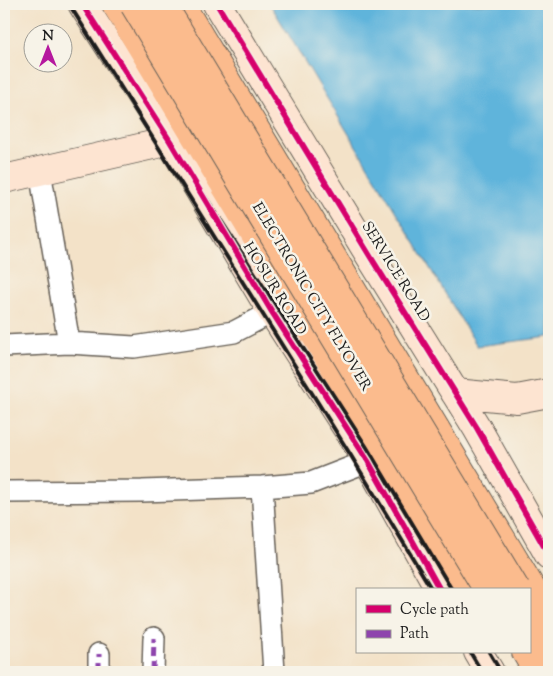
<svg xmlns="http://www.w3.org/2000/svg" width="553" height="676" font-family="'Sorts Mill Goudy',serif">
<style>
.water{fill:#5fb4db;stroke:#3e687c}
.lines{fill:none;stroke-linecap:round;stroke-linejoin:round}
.street-casing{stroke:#676158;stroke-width:24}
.secondary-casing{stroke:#676158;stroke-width:30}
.highway-casing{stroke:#676158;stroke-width:30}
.street{stroke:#fff;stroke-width:21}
.secondary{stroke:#fde4d1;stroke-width:28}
.highway{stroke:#fbbb8d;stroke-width:28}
.rail{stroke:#1c1c1c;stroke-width:4}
.highway-bridge-casing{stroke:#676158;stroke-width:30;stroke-linecap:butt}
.highway-bridge{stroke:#fbbb8d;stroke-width:28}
.quiet{stroke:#8e44ad;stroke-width:5;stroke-dasharray:10 5;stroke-linecap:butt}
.cycleway-casing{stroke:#f7f3e8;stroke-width:9}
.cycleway{stroke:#d6006c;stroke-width:6}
.labels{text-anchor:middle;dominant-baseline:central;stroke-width:5;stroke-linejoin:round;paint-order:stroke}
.street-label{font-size:15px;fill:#1c1c1c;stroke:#f7f3e8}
</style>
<rect width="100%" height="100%" fill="#f7f3e8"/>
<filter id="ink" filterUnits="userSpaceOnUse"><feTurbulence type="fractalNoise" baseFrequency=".02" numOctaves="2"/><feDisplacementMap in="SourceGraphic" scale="10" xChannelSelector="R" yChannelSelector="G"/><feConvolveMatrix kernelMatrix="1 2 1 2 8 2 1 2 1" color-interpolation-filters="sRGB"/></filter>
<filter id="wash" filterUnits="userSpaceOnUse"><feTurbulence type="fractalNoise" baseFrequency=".0096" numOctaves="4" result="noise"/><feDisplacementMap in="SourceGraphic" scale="20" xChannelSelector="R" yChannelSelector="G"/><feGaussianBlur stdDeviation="1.12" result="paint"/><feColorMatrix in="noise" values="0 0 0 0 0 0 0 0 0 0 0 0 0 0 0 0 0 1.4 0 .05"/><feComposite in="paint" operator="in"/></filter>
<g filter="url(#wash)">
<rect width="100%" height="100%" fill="#f3e2c8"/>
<path class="water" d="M 270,4 L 549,4 L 549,337 L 477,346 Z"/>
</g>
<g filter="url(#ink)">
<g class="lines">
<defs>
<path id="street" d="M 40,171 L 69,343 L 134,347 L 234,332 L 272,312
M 4,346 L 69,343
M 262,487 L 274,672
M 4,492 L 142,491 L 262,487 L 311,483 L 368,461
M 99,672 L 99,654
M 153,672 L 154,638"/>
<path id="secondary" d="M 82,4 L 170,141 L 272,312 L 368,461 L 440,590
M 217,4 L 370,256 L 477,428 L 549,555
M 4,179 L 170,141
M 455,393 L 517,399 L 549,393
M 478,652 L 490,672"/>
<path id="highway" d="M 116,4 L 469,590
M 180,4 L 549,618
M 529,612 L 549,645
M 526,652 L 538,672"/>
</defs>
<use href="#street" class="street-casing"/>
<use href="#secondary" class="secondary-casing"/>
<use href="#highway" class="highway-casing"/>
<use href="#street" class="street"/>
<use href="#secondary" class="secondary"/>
<use href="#highway" class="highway"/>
<path class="rail" d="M 69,4 L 350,454 L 432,590
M 82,4 L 366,446 L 452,590
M 470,652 L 482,672
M 489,652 L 501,672"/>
<defs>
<path id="highway-bridge" d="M 134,4 L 488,590
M 162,4 L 516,590"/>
</defs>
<use href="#highway-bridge" class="highway-bridge-casing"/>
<use href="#highway-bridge" class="highway-bridge"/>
<path class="quiet" d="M 99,672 L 99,654
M 153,672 L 154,638"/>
<defs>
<path id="cycleway" d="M 82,4 L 170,141 L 272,312 L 368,461 L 440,590
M 217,4 L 370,256 L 477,428 L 549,555"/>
</defs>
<use href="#cycleway" class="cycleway-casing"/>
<use href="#cycleway" class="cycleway"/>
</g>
</g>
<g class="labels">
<g class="street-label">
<text transform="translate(395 272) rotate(58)">SERVICE ROAD</text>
<text transform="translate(274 289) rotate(58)">HOSUR ROAD</text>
<text transform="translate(311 297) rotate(59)">ELECTRONIC CITY FLYOVER</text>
</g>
</g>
<rect width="553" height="676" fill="none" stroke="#f7f3e8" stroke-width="20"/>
<rect x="356" y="588" width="175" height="65" fill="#f7f3e8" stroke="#9f9d96"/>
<rect x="366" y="605" width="25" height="8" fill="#d6006c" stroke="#9f9d96"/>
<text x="400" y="614" font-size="15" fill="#1c1c1c">Cycle path</text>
<rect x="366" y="630" width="25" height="8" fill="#8e44ad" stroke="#9f9d96"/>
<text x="400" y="638" font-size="15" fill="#1c1c1c">Path</text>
<g transform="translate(48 48)"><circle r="24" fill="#f7f3e8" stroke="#9f9d96"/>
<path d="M0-4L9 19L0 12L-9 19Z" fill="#b5179e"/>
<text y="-8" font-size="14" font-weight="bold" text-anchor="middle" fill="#1c1c1c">N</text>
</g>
</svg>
